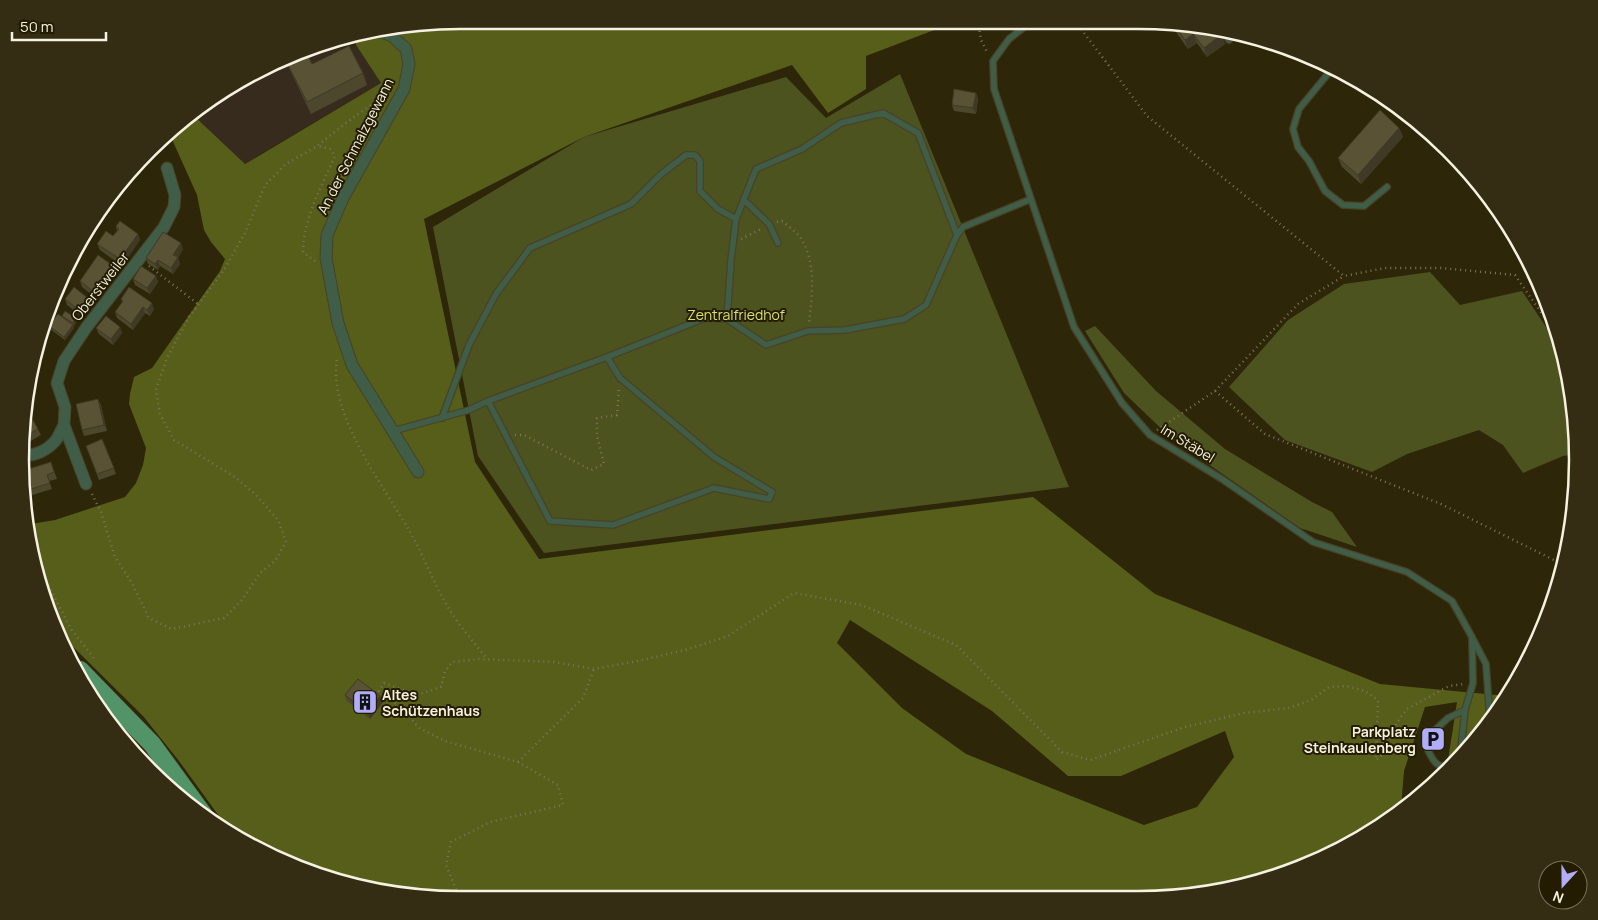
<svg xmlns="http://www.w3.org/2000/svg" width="1598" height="920" font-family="Manrope,sans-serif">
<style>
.industrial{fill:#372b1d}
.green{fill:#4d531e}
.forest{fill:#575e19;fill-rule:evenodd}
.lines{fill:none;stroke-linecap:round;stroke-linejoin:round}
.lane-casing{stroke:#494227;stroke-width:8}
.street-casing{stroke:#494227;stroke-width:13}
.primary-casing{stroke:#494227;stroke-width:19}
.path{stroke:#7b755d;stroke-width:2.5;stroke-dasharray:1 4;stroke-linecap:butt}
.lane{stroke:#3f5d47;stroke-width:5.5}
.street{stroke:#3f5d47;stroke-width:11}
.primary{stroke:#529467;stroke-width:18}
.wall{fill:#4d472e}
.shaded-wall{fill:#3f3925}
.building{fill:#5a5235;stroke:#3f3925}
.labels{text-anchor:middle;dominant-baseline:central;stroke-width:4;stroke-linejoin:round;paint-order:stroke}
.street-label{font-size:14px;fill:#f6f1e1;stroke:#231c01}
.park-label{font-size:14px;fill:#d4e26c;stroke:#231c01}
.poi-label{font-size:14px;font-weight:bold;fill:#f6f1e1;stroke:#231c01;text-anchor:start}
.rim{fill:none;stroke:#f6f1e1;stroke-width:2.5}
</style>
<rect width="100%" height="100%" fill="#2d2609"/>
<path class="industrial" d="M 324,42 L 328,51 L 356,45 L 381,83 L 244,164 L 191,113 L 319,43 Z"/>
<path class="green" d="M 900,74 L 1069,487 L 544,553 L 478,456 L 433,227 L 584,137 L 786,77 L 826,118 Z
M 1430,272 L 1460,305 L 1522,291 L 1564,354 L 1569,374 L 1577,454 L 1563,456 L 1523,473 L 1503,445 L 1479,430 L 1407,454 L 1372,472 L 1285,440 L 1229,387 L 1288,320 L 1344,284 Z
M 1095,326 L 1156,391 L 1225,449 L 1312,502 L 1332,512 L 1357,547 L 1300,528 L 1171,438 L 1124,393 L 1085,331 Z"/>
<path class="forest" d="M 460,20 L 948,21 L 950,24 L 866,56 L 866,89 L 828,113 L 792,65 L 584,137 L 424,219 L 475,462 L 539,559 L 1033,497 L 1155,594 L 1380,684 L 1507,696 L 1509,695 L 1504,704 L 1446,773 L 1457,702 L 1425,707 L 1404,771 L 1401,808 L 1358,841 L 1279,877 L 1167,899 L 431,899 L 318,877 L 232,834 L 179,761 L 143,716 L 61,635 L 43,602 L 31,524 L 55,520 L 125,497 L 136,483 L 143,465 L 146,448 L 129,404 L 130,394 L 134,377 L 152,368 L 220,271 L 225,259 L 211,242 L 204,230 L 197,195 L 170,135 L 191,113 L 245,164 L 381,83 L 356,45 L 355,37 ZM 850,620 L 992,711 L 1068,776 L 1121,776 L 1225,731 L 1234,757 L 1197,807 L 1144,825 L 966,754 L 902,708 L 837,643 Z"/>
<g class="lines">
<defs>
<path id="lane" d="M 1032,21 L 1009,39 L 993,61 L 994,89 L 1074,327 L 1122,403 L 1150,435 L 1222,479 L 1313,542 L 1407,572 L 1452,601 L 1472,637 L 1473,683 L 1465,710 L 1460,758
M 1223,32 L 1229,40
M 1332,69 L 1299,109 L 1293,129 L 1298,147 L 1309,161 L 1325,191 L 1343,205 L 1364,206 L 1387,187
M 744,200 L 769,224 L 778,243
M 727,319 L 731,260 L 736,219 L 756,169 L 802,149 L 841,123 L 883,113 L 918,133 L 957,235
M 488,401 L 550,521 L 613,525 L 714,488 L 769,499 L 772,492 L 714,457 L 620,378 L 607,357
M 442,418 L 469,345 L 496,294 L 530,248 L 631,204 L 660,175 L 686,155 L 695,155 L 700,161 L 700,191 L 718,209 L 736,219
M 393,431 L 469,410 L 488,401 L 607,357 L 705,318 L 727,319 L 766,345 L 808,331 L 845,330 L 904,319 L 926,305 L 957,235 L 963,227 L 1031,199
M 1473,639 L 1486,664 L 1490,721
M 1455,763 C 1439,772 1433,762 1427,748 L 1433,732 L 1448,718 L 1465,710"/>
<path id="street" d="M 384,33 L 392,36 L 406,49 L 409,64 L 404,89 L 343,198 L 327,235 L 326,258 L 338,323 L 352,365 L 418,472
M 21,455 C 34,457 48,450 56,440 C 59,436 61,430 64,425
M 86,484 L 64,425 L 65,407 L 57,383 L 64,361 L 86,328 L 164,227 L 174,207 L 175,195 L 167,168"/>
<path id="primary" d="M 80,670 L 152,744 L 203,814"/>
</defs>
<use href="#lane" class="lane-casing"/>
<use href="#street" class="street-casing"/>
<use href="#primary" class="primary-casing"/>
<path class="path" d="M 978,21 L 981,40 L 988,54
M 1075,21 L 1147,116 L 1344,276 L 1385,268 L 1441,268 L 1515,275 L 1558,337
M 777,222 L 782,221 C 788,226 795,231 800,237 C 817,262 812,294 809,323
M 741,239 L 761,229
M 315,261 L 303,252 C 304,216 321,188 335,156 L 330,149 L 317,146
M 149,266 L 198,304
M 337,360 C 328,415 384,486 410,532 C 424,556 433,583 448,607 C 459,626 474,642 487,659
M 1215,391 L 1265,434 L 1441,504 L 1564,565
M 1157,430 L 1215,391 L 1298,304 L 1344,276
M 515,435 L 524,435 L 591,470 L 604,464 L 597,436 L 597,418 L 617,415 L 619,389
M 92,494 L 101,512 L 115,557 L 132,583 L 149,618 L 172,629 L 224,618 L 242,600 L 260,573 L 275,561 L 286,542 L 278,520 L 256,495 L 235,477 L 174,440 L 160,414 L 156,390 L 167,358 L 189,317 L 224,270 L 245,233 L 265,185 L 286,164 L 317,146 L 346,123 L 381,98 L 391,86
M 37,563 L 71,629 L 93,657 L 94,662
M 1496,697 L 1513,688
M 518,762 L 583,698 L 594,669
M 460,899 L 446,865 L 451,842 L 490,822 L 563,805 L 558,785 L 518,762 L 445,741 L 419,728 L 404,710 L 379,691 L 384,683 L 417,695 L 441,687 L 445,671 L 452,662 L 479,659 L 554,662 L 594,669 L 638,661 L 685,650 L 728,636 L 794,593 L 862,605 L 956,645 L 1062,752 L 1090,760 L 1185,727 L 1244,713 L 1289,708 L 1311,700 L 1329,687 L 1347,686 L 1365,691 L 1378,700 L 1376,760 L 1384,754 L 1396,724 L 1407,709 L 1449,686 L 1464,684"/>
<use href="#lane" class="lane"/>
<use href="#street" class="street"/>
<use href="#primary" class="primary"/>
</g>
<path class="wall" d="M 1168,21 L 1219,31 L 1221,35 L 1225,44 L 1207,57 L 1197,43 L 1188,49 Z
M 305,50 L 312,64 L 363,73 L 367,85 L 311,114 L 288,66 L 262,78 L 261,74 Z
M 976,93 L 978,99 L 976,114 L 954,111 L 952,105 Z
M 1399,128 L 1403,137 L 1361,184 L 1342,167 L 1338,158 Z
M 116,226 L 138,234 L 140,240 L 122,266 L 100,250 L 97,244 L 113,236 L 117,231 Z
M 183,249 L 178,258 L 180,264 L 173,274 L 160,266 L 158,270 L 148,264 L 146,258 Z
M 115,271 L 96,298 L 82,287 L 80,281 Z
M 156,276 L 158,282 L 150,294 L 135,285 L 133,279 Z
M 65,299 L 92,305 L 82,317 L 67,305 Z
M 121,299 L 154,309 L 150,316 L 145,313 L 133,330 L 117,318 L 115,312 L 122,303 Z
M 62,316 L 76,318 L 77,321 L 74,326 L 70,323 L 73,325 L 74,328 L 65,340 L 50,329 L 49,326 L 63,318 Z
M 120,327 L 122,333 L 113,345 L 99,334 L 96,328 Z
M 98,399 L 101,405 L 107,431 L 84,436 L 82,430 Z
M 27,410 L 38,429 L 41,435 L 22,446 Z
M 86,446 L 114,468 L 116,474 L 99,480 Z
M 51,462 L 57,479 L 49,481 L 52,489 L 26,497 L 22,471 Z
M 345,695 L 380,696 L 383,702 L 370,719 L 347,701 Z"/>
<path class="shaded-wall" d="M 1193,34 L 1197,43 L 1188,49 L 1185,40 Z
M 1221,35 L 1225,44 L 1207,57 L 1204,48 Z
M 976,93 L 978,99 L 976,114 L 973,108 Z
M 1399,128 L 1403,137 L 1361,184 L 1358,175 Z
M 138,234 L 140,240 L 122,266 L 120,259 Z
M 181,243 L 183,249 L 178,258 L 180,264 L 173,274 L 171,268 L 173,255 Z
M 158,260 L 160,266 L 158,270 L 155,264 Z
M 112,265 L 115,271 L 96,298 L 94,292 Z
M 156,276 L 158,282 L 150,294 L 147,288 Z
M 89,299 L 92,305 L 82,317 L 80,311 Z
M 152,303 L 154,309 L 150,316 L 147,310 Z
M 143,307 L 145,313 L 133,330 L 131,324 Z
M 76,318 L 77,321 L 74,326 L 73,323 Z
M 73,325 L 74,328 L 65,340 L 64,337 Z
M 120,327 L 122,333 L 113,345 L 111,339 Z
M 98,399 L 101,405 L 107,431 L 104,425 Z
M 380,696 L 383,702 L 370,719 L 368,713 Z"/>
<path class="building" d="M 1172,22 L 1219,31 L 1221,35 L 1204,48 L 1193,34 L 1185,40 Z
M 349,46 L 363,73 L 307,102 L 286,61 L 305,50 L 312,64 Z
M 954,89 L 976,93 L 973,108 L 952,105 Z
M 1380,110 L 1399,128 L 1358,175 L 1338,158 Z
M 120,221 L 138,234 L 120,259 L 97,244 L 106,231 L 113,236 L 119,229 L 116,226 Z
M 163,232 L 181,243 L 173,255 L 178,257 L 171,268 L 158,260 L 155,264 L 146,258 Z
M 98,255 L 112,265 L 94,292 L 80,281 Z
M 141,266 L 156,276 L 147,288 L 133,279 Z
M 74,287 L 89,299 L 80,311 L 65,299 Z
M 129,287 L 152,303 L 147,310 L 143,307 L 131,324 L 115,312 L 123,301 L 121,299 Z
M 65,311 L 76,318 L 73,323 L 62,316 Z
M 58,314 L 73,325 L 64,337 L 49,326 Z
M 106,316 L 120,327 L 111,339 L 96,328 Z
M 98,399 L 104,425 L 82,430 L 76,404 Z
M 27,410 L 38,429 L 23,438 Z
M 102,439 L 114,468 L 97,474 L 86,446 Z
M 51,462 L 54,472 L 47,475 L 50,483 L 25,491 L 22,471 Z
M 358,679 L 380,696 L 368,713 L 345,695 Z"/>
<defs>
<symbol id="building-square" viewBox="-11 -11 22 22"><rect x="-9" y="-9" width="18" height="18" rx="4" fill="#b1adfa" stroke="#231c01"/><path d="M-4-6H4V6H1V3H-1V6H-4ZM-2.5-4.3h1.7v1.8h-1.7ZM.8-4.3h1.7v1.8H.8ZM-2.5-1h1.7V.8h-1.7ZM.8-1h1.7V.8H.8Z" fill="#111"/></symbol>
<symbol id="parking-square" viewBox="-11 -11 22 22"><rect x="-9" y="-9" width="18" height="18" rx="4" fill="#b1adfa" stroke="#231c01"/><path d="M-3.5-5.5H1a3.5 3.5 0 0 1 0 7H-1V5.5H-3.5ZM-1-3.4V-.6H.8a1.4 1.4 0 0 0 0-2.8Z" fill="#111"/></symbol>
</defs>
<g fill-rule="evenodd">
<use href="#building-square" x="351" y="688" width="28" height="28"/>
<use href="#parking-square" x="1419" y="725" width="28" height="28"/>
</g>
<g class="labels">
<g class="street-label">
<text transform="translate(355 146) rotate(-63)">An der Schmalzgewann</text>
<text transform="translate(100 286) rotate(-52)">Oberstweiler</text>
<text transform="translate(1188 443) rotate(31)">Im Stäbel</text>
</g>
<g class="park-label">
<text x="736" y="314">Zentralfriedhof</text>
</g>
<g class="poi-label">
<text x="382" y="694">Altes<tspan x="382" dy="16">Schützenhaus</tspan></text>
<text x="1416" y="731" text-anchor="end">Parkplatz<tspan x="1416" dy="16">Steinkaulenberg</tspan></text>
</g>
</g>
<path d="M0 0H1598V920H0ZM460 29H1138A431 431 0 0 1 1569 460V460A431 431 0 0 1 1138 891H460A431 431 0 0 1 29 460V460A431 431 0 0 1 460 29Z" fill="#342d13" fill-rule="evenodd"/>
<path class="rim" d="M460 29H1138A431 431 0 0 1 1569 460V460A431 431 0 0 1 1138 891H460A431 431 0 0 1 29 460V460A431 431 0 0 1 460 29Z"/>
<g transform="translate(1563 885) rotate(201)"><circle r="24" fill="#231c01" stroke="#77715b"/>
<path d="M0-4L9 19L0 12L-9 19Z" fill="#b1adfa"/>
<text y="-8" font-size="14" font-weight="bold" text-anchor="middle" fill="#f6f1e1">N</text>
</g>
<path d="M12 32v8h94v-8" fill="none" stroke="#f6f1e1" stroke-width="2.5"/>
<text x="20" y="32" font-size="15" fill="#f6f1e1" stroke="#231c01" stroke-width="4" paint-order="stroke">50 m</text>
</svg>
